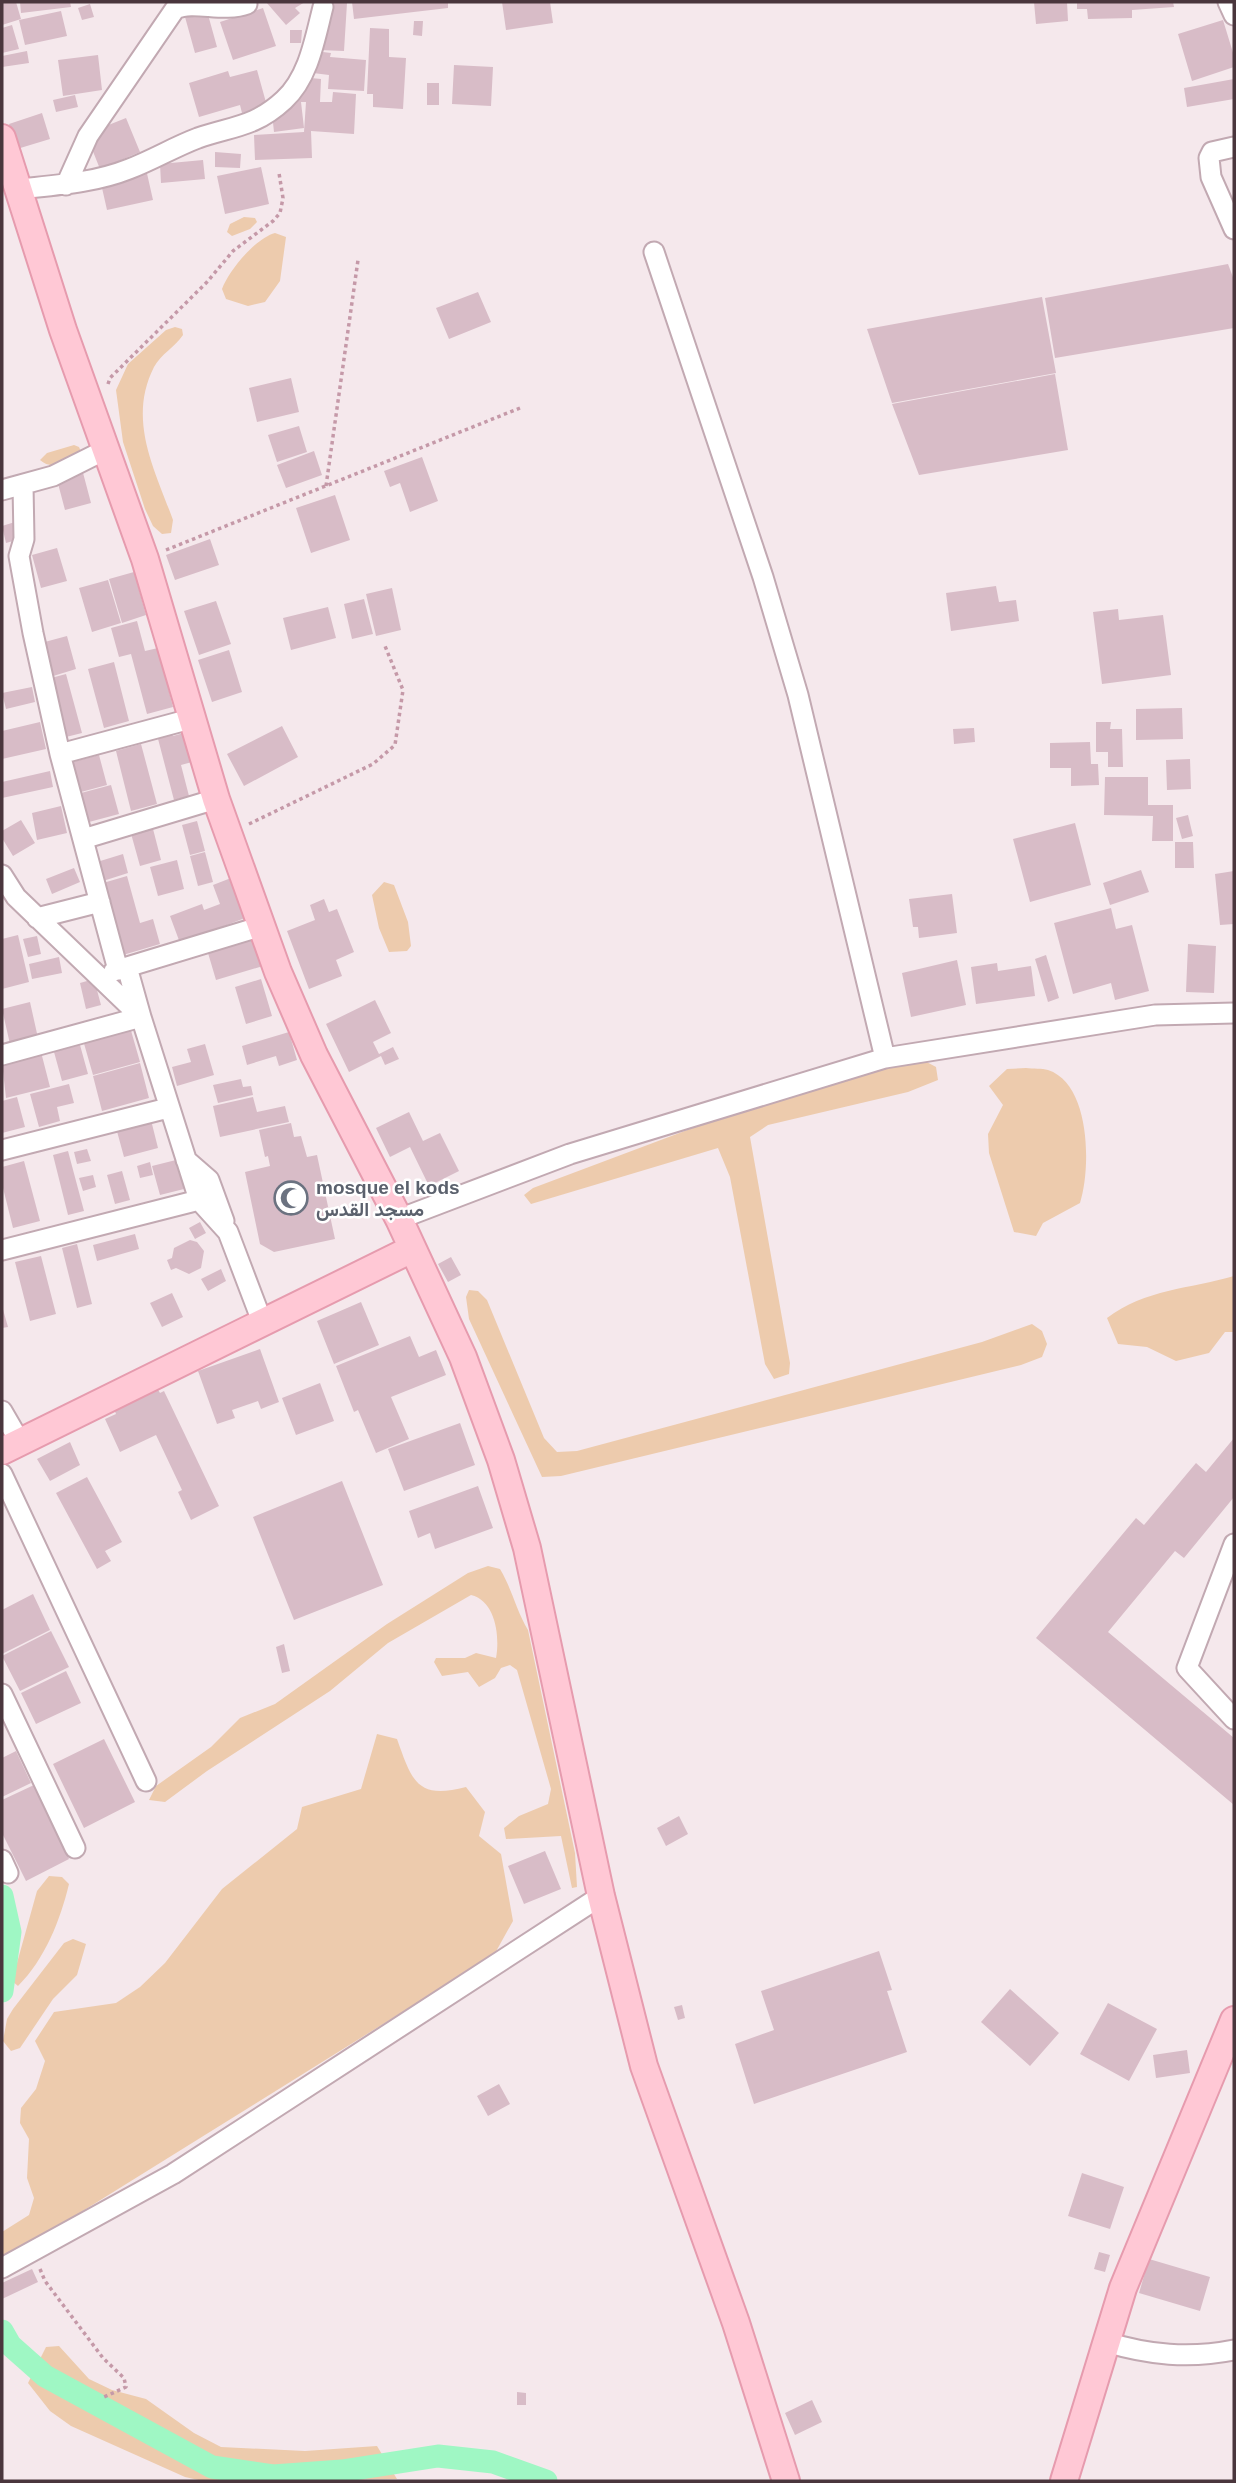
<svg xmlns="http://www.w3.org/2000/svg" width="1236" height="2483" font-family="Helvetica,Vazirmatn,sans-serif">
<style>
.green{fill:#edcbad}
.lines{fill:none;stroke-linecap:round;stroke-linejoin:round}
.canal{stroke:#9ff7c4;stroke-width:23}
.building{fill:#d8bcc7}
.minor-casing{stroke:#c2a9b2;stroke-width:23}
.secondary-casing{stroke:#e69bae;stroke-width:30}
.path{stroke:#c599a8;stroke-width:3.5;stroke-dasharray:3.5 3.5;stroke-linecap:butt}
.minor{stroke:#fff;stroke-width:19}
.secondary{stroke:#ffc8d5;stroke-width:26}
.labels{text-anchor:middle;dominant-baseline:central;stroke-width:5;stroke-linejoin:round;paint-order:stroke}
.worship-label{font-size:19px;font-weight:bold;fill:#5b616d;stroke:#fff;text-anchor:start}
</style>
<rect width="100%" height="100%" fill="#f5e8ec"/>
<path class="green" d="M 244,217 L 255,218 L 257,222 L 250,229 L 232,236 L 227,232 L 230,224 Z
M 275,233 L 286,237 L 280,281 L 265,302 L 248,306 L 226,299 L 222,289 C 229,270 256,238 275,233 Z
M 175,327 L 182,329 L 183,335 C 175,347 161,354 154,367 C 127,420 155,470 173,520 L 171,533 L 162,534 L 153,526 L 145,509 L 123,442 L 116,390 L 128,364 L 166,330 Z
M 74,445 L 79,447 L 82,454 C 68,460 53,472 40,460 L 47,453 Z
M 384,882 L 394,885 L 408,922 L 411,946 L 407,951 L 389,952 L 379,928 L 372,895 Z
M 921,1059 L 936,1067 L 938,1080 L 908,1092 L 768,1125 L 750,1137 L 790,1363 L 789,1374 L 774,1379 L 765,1364 L 730,1177 L 718,1148 L 531,1204 L 524,1195 L 533,1188 L 770,1099 Z
M 1026,1068 C 1033,1069 1042,1068 1048,1070 C 1091,1084 1091,1169 1080,1203 L 1043,1223 L 1036,1236 L 1014,1232 L 989,1153 L 988,1134 L 1003,1105 L 989,1086 L 1007,1069 Z
M 1234,1276 L 1234,1332 L 1225,1332 L 1209,1353 L 1176,1361 L 1147,1347 L 1118,1344 L 1107,1318 C 1145,1289 1190,1289 1234,1276 Z
M 469,1290 L 478,1291 L 487,1300 L 544,1438 L 557,1452 L 577,1451 L 982,1342 L 1032,1324 L 1042,1331 L 1047,1344 L 1042,1357 L 1021,1365 L 561,1476 L 542,1477 L 469,1319 L 466,1297 Z
M 488,1566 L 500,1569 C 512,1589 516,1610 528,1630 L 575,1853 L 577,1887 L 572,1888 L 561,1836 L 506,1839 L 504,1828 L 519,1816 L 548,1804 L 551,1789 L 517,1670 L 510,1665 L 501,1668 L 495,1678 L 479,1687 L 468,1672 L 442,1676 L 434,1662 L 436,1658 L 465,1658 L 476,1653 L 496,1658 C 500,1637 496,1601 471,1595 L 388,1643 L 330,1691 L 207,1771 L 165,1802 L 149,1800 L 156,1786 L 211,1747 L 240,1718 L 275,1704 L 387,1624 L 468,1573 Z
M 377,1734 L 397,1739 C 412,1781 417,1800 466,1787 L 485,1812 L 479,1836 L 501,1854 L 513,1921 L 494,1955 L 12,2255 L 2,2258 L 2,2232 L 29,2215 L 34,2198 L 27,2178 L 29,2139 L 20,2123 L 21,2108 L 36,2089 L 45,2061 L 35,2041 L 54,2012 L 116,2003 L 140,1987 L 165,1963 L 222,1889 L 297,1829 L 302,1807 L 361,1789 Z
M 49,1876 L 62,1877 L 69,1884 C 60,1921 45,1959 18,1986 L 12,1981 L 37,1891 Z
M 73,1939 L 86,1944 L 77,1975 L 53,1999 L 20,2048 L 11,2051 L 3,2041 L 7,2019 L 13,2009 L 64,1943 Z
M 59,2346 L 89,2379 L 112,2390 L 146,2399 L 194,2433 L 221,2447 L 305,2451 L 377,2446 L 397,2479 L 203,2481 L 185,2477 L 71,2426 L 50,2411 L 28,2383 L 46,2347 Z"/>
<g class="lines">
<path class="canal" d="M 2,1896 L 10,1932 L 2,1991
M 2,2331 L 10,2345 L 45,2376 L 212,2467 L 273,2476 L 342,2471 L 438,2456 L 493,2462 L 546,2481"/>
</g>
<path class="building" d="M 2,2 L 16,2 L 21,19 L 2,25 Z
M 20,2 L 70,2 L 71,7 L 21,13 Z
M 266,2 L 305,2 L 295,8 L 300,13 L 286,25 Z
M 322,2 L 347,3 L 344,51 L 319,50 Z
M 352,2 L 448,2 L 448,8 L 354,19 Z
M 502,2 L 550,2 L 553,23 L 506,30 Z
M 1034,2 L 1067,2 L 1068,21 L 1036,24 Z
M 1077,2 L 1173,2 L 1174,7 L 1132,10 L 1132,18 L 1088,19 L 1087,9 L 1077,9 Z
M 90,4 L 94,17 L 82,20 L 78,8 Z
M 263,8 L 276,46 L 233,60 L 220,22 Z
M 61,11 L 67,36 L 25,45 L 19,20 Z
M 207,11 L 217,47 L 195,53 L 185,17 Z
M 1223,20 L 1234,56 L 1234,67 L 1192,81 L 1178,34 Z
M 414,21 L 423,21 L 422,36 L 413,35 Z
M 12,25 L 19,49 L 2,53 L 2,28 Z
M 370,28 L 389,29 L 389,57 L 406,58 L 403,109 L 373,107 L 373,94 L 367,94 Z
M 290,30 L 302,30 L 301,43 L 290,43 Z
M 27,51 L 29,63 L 2,67 L 2,56 Z
M 315,51 L 331,53 L 330,57 L 366,60 L 364,91 L 328,89 L 329,75 L 313,73 Z
M 98,55 L 102,90 L 63,96 L 58,60 Z
M 454,65 L 493,67 L 491,106 L 452,104 Z
M 257,70 L 267,106 L 242,113 L 240,105 L 199,117 L 189,83 L 228,71 L 230,77 Z
M 301,77 L 321,79 L 320,102 L 332,102 L 333,92 L 356,94 L 354,134 L 311,131 L 312,158 L 255,160 L 254,135 L 304,132 L 306,102 L 301,102 L 304,128 L 274,132 L 271,104 L 299,100 Z
M 1234,79 L 1234,99 L 1187,107 L 1184,88 Z
M 427,83 L 439,83 L 439,105 L 427,105 Z
M 75,95 L 78,107 L 56,112 L 53,100 Z
M 42,113 L 50,139 L 17,149 L 9,124 Z
M 126,118 L 140,152 L 100,169 L 86,134 Z
M 215,152 L 241,154 L 240,168 L 215,167 Z
M 203,160 L 205,179 L 161,183 L 160,164 Z
M 261,167 L 269,204 L 225,214 L 217,176 Z
M 146,169 L 153,200 L 107,210 L 100,179 Z
M 1228,264 L 1234,280 L 1234,328 L 1055,358 L 1045,298 Z
M 478,292 L 491,322 L 449,339 L 436,308 Z
M 1042,297 L 1056,373 L 892,403 L 867,329 Z
M 1055,374 L 1068,450 L 919,475 L 892,404 Z
M 291,378 L 299,412 L 257,422 L 249,388 Z
M 299,426 L 307,452 L 277,462 L 268,435 Z
M 314,451 L 322,475 L 286,488 L 277,465 Z
M 422,457 L 438,501 L 410,512 L 400,483 L 390,487 L 384,471 Z
M 82,469 L 91,503 L 65,510 L 56,476 Z
M 335,495 L 350,540 L 311,553 L 296,508 Z
M 15,522 L 20,539 L 6,543 L 2,526 Z
M 210,539 L 219,565 L 175,580 L 166,555 Z
M 57,548 L 67,581 L 41,588 L 32,555 Z
M 134,572 L 146,615 L 122,623 L 109,579 Z
M 108,580 L 121,623 L 92,632 L 79,588 Z
M 996,586 L 999,602 L 1016,600 L 1019,621 L 951,631 L 946,593 Z
M 392,588 L 401,630 L 376,636 L 366,594 Z
M 364,599 L 373,634 L 352,639 L 344,604 Z
M 216,601 L 231,644 L 199,655 L 184,611 Z
M 328,607 L 336,638 L 291,650 L 283,618 Z
M 1118,609 L 1119,620 L 1163,615 L 1171,675 L 1102,684 L 1093,612 Z
M 137,621 L 145,651 L 158,648 L 173,707 L 147,714 L 131,654 L 119,657 L 111,628 Z
M 67,636 L 76,669 L 50,677 L 41,643 Z
M 229,650 L 242,692 L 212,702 L 198,660 Z
M 114,662 L 129,721 L 104,728 L 88,669 Z
M 66,674 L 82,733 L 66,737 L 51,678 Z
M 32,687 L 35,702 L 6,709 L 2,693 Z
M 1182,708 L 1183,739 L 1136,740 L 1136,709 Z
M 40,722 L 46,749 L 2,759 L 2,731 Z
M 1096,722 L 1111,722 L 1110,729 L 1122,729 L 1123,767 L 1108,767 L 1108,752 L 1096,752 Z
M 282,726 L 298,757 L 244,786 L 227,754 Z
M 974,728 L 975,742 L 954,744 L 953,729 Z
M 171,732 L 173,736 L 184,733 L 192,762 L 181,765 L 189,796 L 174,800 L 157,735 Z
M 1090,742 L 1091,764 L 1098,764 L 1099,785 L 1071,786 L 1071,768 L 1050,768 L 1050,743 Z
M 141,744 L 157,804 L 131,811 L 116,751 Z
M 99,755 L 107,785 L 81,792 L 73,762 Z
M 1190,759 L 1191,789 L 1167,790 L 1166,760 Z
M 50,771 L 53,787 L 2,798 L 2,782 Z
M 1105,777 L 1148,777 L 1148,805 L 1173,805 L 1173,841 L 1152,841 L 1153,816 L 1104,815 Z
M 111,785 L 119,814 L 89,822 L 81,793 Z
M 61,806 L 67,833 L 37,840 L 32,813 Z
M 1188,815 L 1193,836 L 1182,839 L 1176,818 Z
M 21,820 L 35,843 L 13,856 L 2,838 L 2,831 Z
M 197,821 L 205,851 L 190,855 L 182,825 Z
M 1075,823 L 1091,885 L 1030,902 L 1013,839 Z
M 152,825 L 161,860 L 140,866 L 130,830 Z
M 1175,842 L 1193,842 L 1194,868 L 1175,868 Z
M 205,852 L 213,882 L 198,886 L 190,856 Z
M 123,854 L 128,873 L 103,881 L 97,862 Z
M 177,860 L 184,889 L 158,896 L 150,867 Z
M 74,868 L 80,882 L 52,894 L 46,879 Z
M 1141,870 L 1149,892 L 1110,905 L 1103,883 Z
M 1234,871 L 1234,924 L 1220,925 L 1215,874 Z
M 127,876 L 140,923 L 153,919 L 160,944 L 123,955 L 103,883 Z
M 231,878 L 245,918 L 180,943 L 170,916 L 202,904 L 204,910 L 220,904 L 213,885 Z
M 952,894 L 957,933 L 919,938 L 918,927 L 913,927 L 909,899 Z
M 324,899 L 329,912 L 337,909 L 354,952 L 336,960 L 342,976 L 309,989 L 287,931 L 315,920 L 310,905 Z
M 1111,908 L 1116,929 L 1132,925 L 1149,991 L 1115,1000 L 1111,983 L 1073,994 L 1054,923 Z
M 18,935 L 29,982 L 2,989 L 2,939 Z
M 37,936 L 41,954 L 28,957 L 23,939 Z
M 255,938 L 263,966 L 216,980 L 208,953 Z
M 1188,944 L 1216,946 L 1214,993 L 1186,992 Z
M 1046,955 L 1059,998 L 1048,1002 L 1035,959 Z
M 59,957 L 62,973 L 32,979 L 29,964 Z
M 957,960 L 966,1005 L 911,1017 L 902,973 Z
M 997,963 L 998,971 L 1031,966 L 1035,996 L 976,1004 L 971,967 Z
M 94,979 L 101,1005 L 86,1009 L 80,983 Z
M 261,979 L 272,1016 L 246,1024 L 235,987 Z
M 375,1000 L 391,1033 L 373,1042 L 379,1054 L 393,1047 L 399,1059 L 385,1065 L 381,1056 L 349,1072 L 326,1024 Z
M 30,1002 L 38,1038 L 10,1044 L 2,1009 Z
M 130,1027 L 140,1062 L 93,1075 L 83,1040 Z
M 289,1032 L 297,1060 L 279,1066 L 276,1056 L 247,1065 L 242,1046 Z
M 205,1044 L 214,1075 L 177,1086 L 172,1067 L 191,1062 L 187,1049 Z
M 80,1045 L 88,1074 L 62,1081 L 54,1052 Z
M 41,1052 L 50,1087 L 6,1098 L 2,1062 Z
M 140,1063 L 149,1098 L 102,1111 L 93,1076 Z
M 241,1079 L 243,1087 L 251,1086 L 253,1095 L 218,1103 L 213,1085 Z
M 69,1084 L 74,1103 L 57,1107 L 60,1121 L 39,1127 L 30,1094 Z
M 17,1097 L 25,1127 L 2,1133 L 2,1101 Z
M 253,1097 L 257,1112 L 285,1106 L 289,1122 L 220,1137 L 213,1106 Z
M 409,1112 L 423,1141 L 440,1133 L 459,1171 L 429,1186 L 410,1147 L 390,1157 L 376,1128 Z
M 150,1116 L 158,1148 L 124,1157 L 115,1124 Z
M 291,1123 L 294,1137 L 301,1136 L 307,1157 L 317,1155 L 335,1239 L 274,1252 L 260,1244 L 245,1172 L 270,1166 L 268,1156 L 265,1157 L 259,1130 Z
M 87,1149 L 91,1161 L 77,1164 L 74,1152 Z
M 68,1151 L 84,1211 L 68,1215 L 53,1155 Z
M 176,1160 L 184,1189 L 160,1195 L 152,1166 Z
M 24,1161 L 40,1221 L 13,1228 L 2,1184 L 2,1167 Z
M 150,1162 L 153,1175 L 140,1178 L 137,1166 Z
M 122,1171 L 130,1200 L 115,1204 L 107,1175 Z
M 93,1175 L 96,1187 L 83,1191 L 79,1178 Z
M 200,1222 L 206,1233 L 195,1239 L 189,1228 Z
M 135,1234 L 139,1249 L 97,1261 L 93,1245 Z
M 190,1240 L 197,1242 L 204,1251 L 201,1268 L 189,1274 L 176,1268 L 171,1270 L 167,1260 L 172,1258 L 174,1248 Z
M 77,1244 L 92,1304 L 77,1308 L 62,1248 Z
M 41,1256 L 56,1314 L 30,1321 L 15,1262 Z
M 451,1257 L 461,1275 L 448,1282 L 438,1264 Z
M 221,1269 L 226,1281 L 208,1291 L 201,1279 Z
M 172,1293 L 183,1317 L 162,1327 L 150,1303 Z
M 361,1302 L 379,1345 L 334,1364 L 317,1321 Z
M 2,1306 L 8,1327 L 2,1328 Z
M 410,1336 L 419,1357 L 436,1350 L 446,1375 L 391,1397 L 409,1439 L 376,1453 L 358,1410 L 354,1412 L 336,1366 Z
M 260,1349 L 279,1402 L 261,1409 L 258,1401 L 232,1410 L 235,1418 L 217,1424 L 198,1371 Z
M 320,1383 L 334,1421 L 296,1435 L 282,1398 Z
M 157,1388 L 160,1393 L 164,1391 L 219,1506 L 191,1520 L 178,1492 L 182,1490 L 156,1435 L 120,1452 L 105,1419 L 116,1414 L 114,1409 Z
M 460,1423 L 475,1465 L 404,1491 L 388,1449 Z
M 1234,1438 L 1234,1497 L 1184,1558 L 1175,1551 L 1108,1632 L 1234,1738 L 1234,1805 L 1036,1638 L 1136,1518 L 1144,1525 L 1196,1463 L 1206,1472 Z
M 70,1442 L 80,1465 L 50,1481 L 37,1459 Z
M 87,1477 L 122,1542 L 105,1551 L 111,1561 L 97,1569 L 56,1493 Z
M 342,1481 L 383,1585 L 294,1620 L 253,1517 Z
M 478,1486 L 493,1528 L 435,1549 L 430,1533 L 418,1538 L 409,1511 Z
M 33,1594 L 50,1630 L 2,1654 L 2,1610 Z
M 51,1631 L 69,1667 L 20,1691 L 2,1656 Z
M 284,1644 L 290,1671 L 282,1673 L 276,1647 Z
M 66,1671 L 81,1703 L 36,1724 L 21,1693 Z
M 104,1739 L 135,1802 L 84,1828 L 53,1764 Z
M 16,1751 L 31,1783 L 2,1797 L 2,1758 Z
M 34,1785 L 69,1859 L 26,1881 L 2,1833 L 2,1800 Z
M 679,1816 L 688,1834 L 666,1846 L 657,1828 Z
M 545,1851 L 561,1889 L 524,1904 L 508,1866 Z
M 879,1951 L 892,1990 L 887,1991 L 907,2052 L 754,2104 L 735,2044 L 774,2030 L 761,1991 Z
M 1010,1989 L 1059,2033 L 1030,2066 L 981,2022 Z
M 1108,2003 L 1157,2029 L 1129,2081 L 1080,2054 Z
M 682,2005 L 685,2018 L 678,2020 L 674,2007 Z
M 1187,2050 L 1190,2073 L 1156,2078 L 1153,2055 Z
M 499,2084 L 510,2104 L 488,2116 L 477,2096 Z
M 1082,2173 L 1124,2187 L 1110,2229 L 1068,2216 Z
M 1099,2252 L 1110,2255 L 1105,2272 L 1094,2269 Z
M 1149,2259 L 1210,2277 L 1200,2311 L 1139,2293 Z
M 32,2269 L 38,2282 L 2,2299 L 2,2283 Z
M 517,2392 L 526,2393 L 526,2405 L 517,2405 Z
M 812,2400 L 822,2422 L 795,2435 L 785,2413 Z"/>
<g class="lines">
<defs>
<path id="minor" d="M 1228,2 L 1234,15
M 1234,147 L 1212,152 L 1209,158 L 1211,177 L 1234,229
M 66,185 L 88,136 L 175,9 C 194,0 223,13 247,4
M 19,189 C 56,185 94,183 129,169 C 153,160 174,147 198,138 C 233,126 255,127 284,100 C 309,77 315,38 323,7
M 654,252 L 763,577 L 798,695 L 885,1058
M 23,485 L 24,539 L 19,556 L 33,633 L 60,754 L 118,970
M 2,490 L 53,476 L 105,450
M 60,754 L 194,718
M 83,839 L 216,799
M 2,875 L 16,897 L 141,1017 L 199,1200 L 228,1232 L 263,1324
M 37,918 L 100,902
M 127,967 L 262,926
M 2,1055 L 141,1017 L 127,967 L 114,971
M 2,1150 L 168,1108
M 186,1160 L 209,1180 L 224,1221
M 399,1219 L 570,1154 L 885,1058 L 1155,1015 L 1234,1013
M 2,1250 L 199,1200
M 2,1411 L 20,1442
M 2,1474 L 146,1781
M 1234,1544 L 1187,1668 L 1234,1719
M 2,1694 L 75,1848
M 2,1860 L 8,1873
M 2,2268 L 173,2174 L 601,1896
M 1106,2342 C 1149,2355 1189,2359 1234,2350"/>
<path id="secondary" d="M 2,138 L 63,330 L 145,559 L 216,799 L 278,972 L 314,1055 L 399,1219 L 463,1357 L 501,1460 L 527,1548 L 601,1896 L 644,2066 L 736,2323 L 786,2481
M 2,1451 L 412,1249
M 1064,2481 L 1123,2288 L 1234,2020"/>
</defs>
<use href="#minor" class="minor-casing"/>
<use href="#secondary" class="secondary-casing"/>
<path class="path" d="M 108,384 L 110,378 L 207,282 L 233,251 L 273,221 L 280,213 L 283,198 L 279,173
M 326,486 L 358,260
M 166,550 L 520,408
M 249,824 L 373,764 L 395,745 L 403,690 L 385,646
M 40,2269 L 45,2281 L 103,2358 L 124,2378 L 126,2387 L 104,2397"/>
<use href="#minor" class="minor"/>
<use href="#secondary" class="secondary"/>
</g>
<defs>
<symbol id="mosque-ring" viewBox="-11 -11 22 22"><circle r="9.5" fill="#fff" stroke="#6b7280" stroke-width="1.5"/><path d="M3.5-4.9A6 6 0 1 0 3.5 4.9A5 5 0 1 1 3.5-4.9Z" fill="#6b7280"/></symbol>
</defs>
<g fill-rule="evenodd">
<use href="#mosque-ring" x="272" y="1179" width="38" height="38"/>
</g>
<g class="labels">
<g class="worship-label">
<text x="316" y="1187">mosque el kods<tspan x="316" dy="22">مسجد القدس</tspan></text>
</g>
</g>
<rect width="1236" height="2483" fill="none" stroke="#4a363d" stroke-width="7"/>
</svg>
